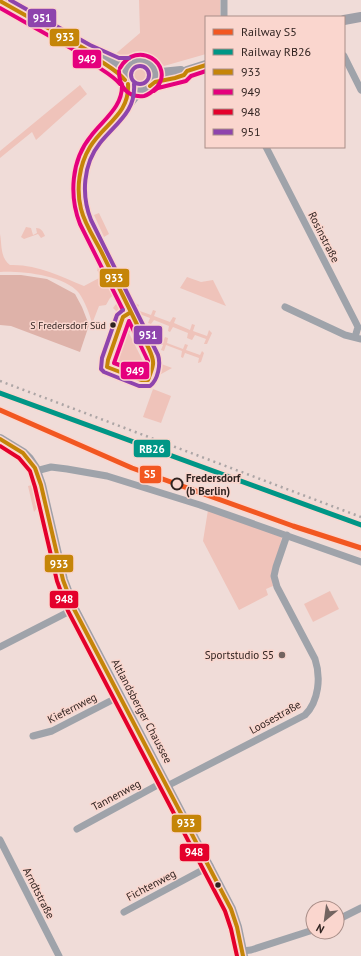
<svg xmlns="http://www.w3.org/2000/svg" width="361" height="956" font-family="'PT Sans',sans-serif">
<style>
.green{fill:#efc3ba}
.forest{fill:#deb2a9}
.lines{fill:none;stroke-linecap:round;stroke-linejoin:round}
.street{stroke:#9fa3aa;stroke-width:7}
.secondary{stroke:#9fa0a8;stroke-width:10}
.rail{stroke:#aca5a5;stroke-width:2.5;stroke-dasharray:2 4;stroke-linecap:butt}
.bus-1-casing{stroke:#fad6ce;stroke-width:7}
.bus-2-casing{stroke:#fad6ce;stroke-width:7}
.bus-3-casing{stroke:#fad6ce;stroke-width:7}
.bus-4-casing{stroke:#fad6ce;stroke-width:7}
.bus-1{stroke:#c58508;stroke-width:4}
.bus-2{stroke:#e5007d;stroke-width:4}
.bus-3{stroke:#e4002b;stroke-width:4}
.bus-4{stroke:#8e44ad;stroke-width:4}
.rail-1-casing{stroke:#fad6ce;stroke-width:8}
.rail-2-casing{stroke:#fad6ce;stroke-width:8}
.rail-1{stroke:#f25721;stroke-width:5}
.rail-2{stroke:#009686;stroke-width:5}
.bus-dot{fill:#302320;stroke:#fad6ce;stroke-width:1.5}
.stop-dot{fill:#fad6ce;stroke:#302320;stroke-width:2}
.poi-dot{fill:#736460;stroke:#fad6ce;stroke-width:1.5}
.labels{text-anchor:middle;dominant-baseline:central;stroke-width:3;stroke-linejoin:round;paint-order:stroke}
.bus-label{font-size:10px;fill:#302320;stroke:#fad6ce;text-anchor:end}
.street-label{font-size:11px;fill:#302320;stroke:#fad6ce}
.stop-label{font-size:11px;font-weight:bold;fill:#302320;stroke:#fad6ce;text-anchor:start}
.poi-label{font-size:11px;fill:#302320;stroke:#fad6ce;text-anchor:end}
.line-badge{stroke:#fad6ce;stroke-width:1.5}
.badge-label{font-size:11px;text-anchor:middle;font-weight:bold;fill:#fff}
</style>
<rect width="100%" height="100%" fill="#f0dcd8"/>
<path class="green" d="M 139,0 L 220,0 L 220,17 L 206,17 L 206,54 L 164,66 C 155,57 145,48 132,53 C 128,55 124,58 120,59 L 113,56 L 140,33 Z
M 142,54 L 153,59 L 160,67 C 153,67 150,60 143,58 C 136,57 131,62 124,60 L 134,55 Z
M131 76a9 9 0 1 1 18 0a9 9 0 1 1-18 0Z
M 80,85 L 87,94 L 36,140 L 32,132 L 0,158 L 0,151 Z
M 130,112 C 122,126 107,133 99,146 L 98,143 C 105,131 120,121 130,112 Z
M 87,163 L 91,163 L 87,183 L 88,205 L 84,202 L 83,182 Z
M 99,213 L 109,234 L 104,237 L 94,215 Z
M 26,227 L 31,228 L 33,235 L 37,233 L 36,228 C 41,228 43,231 45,236 L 41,238 L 38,234 L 24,239 L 21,237 Z
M 0,234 C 2,244 0,258 10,265 C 37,264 60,276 84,286 L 101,277 L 97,270 L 98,269 L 97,268 L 103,265 L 116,293 L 110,298 L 106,305 L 99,306 L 92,324 C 90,314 85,302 79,293 C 64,275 22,271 0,272 Z
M 187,277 L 201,282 L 213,280 L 226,306 L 180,288 Z
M 119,300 C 124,305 123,314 118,318 L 115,316 L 117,312 L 113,308 Z
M 135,303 L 139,305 L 137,310 L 151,315 L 153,310 L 156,311 L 154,316 L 170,322 L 173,317 L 176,318 L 174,323 L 190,330 L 192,324 L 195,325 L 193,331 L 207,336 L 209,330 L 212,333 L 207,344 L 204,344 L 206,339 L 195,335 L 192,340 L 187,338 L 188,333 L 173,327 L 170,332 L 168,331 L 169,326 L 154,320 L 151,324 L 148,323 L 150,318 L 142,315 L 140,318 L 138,317 L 134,307 Z
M 131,323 L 135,329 L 129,333 L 143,361 L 149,359 C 151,367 146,377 137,375 L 139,369 L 119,362 L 117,368 L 115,366 Z
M 146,330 L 148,331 L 147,335 L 163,342 L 165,337 L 168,338 L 167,343 L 183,349 L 185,344 L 188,345 L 186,350 L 200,355 L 202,351 L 204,353 L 201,362 L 198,363 L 199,358 L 185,353 L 183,358 L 181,357 L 182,351 L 166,345 L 164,351 L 161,350 L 163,345 L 154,341 L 152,346 L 145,333 Z
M 159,363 L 172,368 L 154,378 L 153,377 Z
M 153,389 L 171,396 L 161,423 L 143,417 Z
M 32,485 L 37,508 L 34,512 L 28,486 Z
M 208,510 L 282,537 L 272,580 L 273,586 L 266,589 L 268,595 L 239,610 L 203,541 Z
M 330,591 L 339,609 L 313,622 L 304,604 Z"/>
<path class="forest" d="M 0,275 L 21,275 L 47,279 L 75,294 L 82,307 L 89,325 L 80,352 L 11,326 L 0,325 Z"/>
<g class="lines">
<path class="street" d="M 224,17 L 224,0
M 344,56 L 361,90
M 128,84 C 131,99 118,117 108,127 C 103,132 98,135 95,140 C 80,161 76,190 83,214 L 151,354 L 154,363
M 119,119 C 129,109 133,96 145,89
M 266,147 L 355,321 L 358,327 L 355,337
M 285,307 L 345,335 L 361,339
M 36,471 L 51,467 L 67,469 L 107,476 L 200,505 L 361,562
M 0,647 L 74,609
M 33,736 L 52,731 L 120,696
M 167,786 L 305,715 C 319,701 321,677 315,659 L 277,587 L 274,576 L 276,567 L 287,535
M 77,829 L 165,781
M 0,840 L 59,956
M 124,912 L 210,866
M 337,920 L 361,908
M 242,951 L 251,950 L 313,930"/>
<path class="secondary" d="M 0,1 L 87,50 L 118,64 L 129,64
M 344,20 L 361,17
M125 75a15 15 0 1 1 30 0a15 15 0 1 1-30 0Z
M 102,63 L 119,73 L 125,80
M 153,68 L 161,73 L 181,71
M 150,86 L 155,82 L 175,78 L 184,75 L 187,71 L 206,65
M 0,439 L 23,453 L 29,459 L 35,468 L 41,485 L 63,580 L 74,609 L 231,909 L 237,927 L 243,956"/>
<path class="rail" d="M 0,381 L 361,517"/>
<defs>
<path id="bus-1" d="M 0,1 L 87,50 C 98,62 114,67 125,80
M 128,84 C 130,114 104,124 90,147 C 79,165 76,189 81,209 C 85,225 95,239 102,253 C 118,285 133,317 149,349 C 156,364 153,366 148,380 L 141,380 L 107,367 L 108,360 L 123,317 L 131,312
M 150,86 L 155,82 L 175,78 L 184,75 L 187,71 L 206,65
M 0,439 L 23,453 L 35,468 L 41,485 L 63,580 L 74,609 L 231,909 L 237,927 L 243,956"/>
<path id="bus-2" d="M 0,8 L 83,55 C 94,67 110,72 120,84
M 119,71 C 119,86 127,98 144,96 C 149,95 153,91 157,87 C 175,65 137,38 120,68
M 122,84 C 123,107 104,119 91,136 C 71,160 69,196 80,224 L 123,310
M 154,91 L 158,88 L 186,81 L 191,76 L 206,71
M 129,321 L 148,361 L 144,374 L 114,363 Z"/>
<path id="bus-3" d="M 0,446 L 19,458 L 30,471 L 35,487 L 57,581 L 68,611 L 225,911 L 231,929 L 237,956"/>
<path id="bus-4" d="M 10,0 L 90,45 L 119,58 L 129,58
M131 75a9 9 0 1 1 18 0a9 9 0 1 1-18 0Z
M 123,310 L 117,315 L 102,358 L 101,369 L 104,372 L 139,386 L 150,386 C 158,380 161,364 158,355 L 91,220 C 81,195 83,164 100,143 C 116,123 136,112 134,84"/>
</defs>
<use href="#bus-1" class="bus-1-casing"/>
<use href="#bus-2" class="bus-2-casing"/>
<use href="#bus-3" class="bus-3-casing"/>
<use href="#bus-4" class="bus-4-casing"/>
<use href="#bus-1" class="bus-1"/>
<use href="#bus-2" class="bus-2"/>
<use href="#bus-3" class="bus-3"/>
<use href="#bus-4" class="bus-4"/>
<defs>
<path id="rail-1" d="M 0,410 L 132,468 L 293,526 L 361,548"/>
<path id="rail-2" d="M 0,393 L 361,525"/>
</defs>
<use href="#rail-1" class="rail-1-casing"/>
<use href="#rail-2" class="rail-2-casing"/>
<use href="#rail-1" class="rail-1"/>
<use href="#rail-2" class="rail-2"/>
</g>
<g class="bus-dot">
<circle cx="113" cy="325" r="3.5"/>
<circle cx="218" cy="885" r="3.5"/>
</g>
<circle class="stop-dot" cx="177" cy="484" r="5.5"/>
<circle class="poi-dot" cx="282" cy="655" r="4"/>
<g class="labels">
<g class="bus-label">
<text x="106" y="325">S Fredersdorf Süd</text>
</g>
<g class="street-label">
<text transform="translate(324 237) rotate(63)">Rosinstraße</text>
<text transform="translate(72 708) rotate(-27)">Kiefernweg</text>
<text transform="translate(142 711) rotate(62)">Altlandsberger Chaussee</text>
<text transform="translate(275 717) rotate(-29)">Loosestraße</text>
<text transform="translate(116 795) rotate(-28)">Tannenweg</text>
<text transform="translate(151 885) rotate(-28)">Fichtenweg</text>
<text transform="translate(39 893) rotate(63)">Arndtstraße</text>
</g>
<g class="stop-label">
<text x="186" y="478">Fredersdorf<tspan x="186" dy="13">(b Berlin)</tspan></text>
</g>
<g class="poi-label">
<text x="274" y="655">Sportstudio S5</text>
</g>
</g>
<g class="line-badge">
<rect x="27" y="8" width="30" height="20" rx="4" fill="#8e44ad"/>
<rect x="49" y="28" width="31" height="19" rx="4" fill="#c58508"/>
<rect x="72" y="49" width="30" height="20" rx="4" fill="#e5007d"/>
<rect x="99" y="268" width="31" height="20" rx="4" fill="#c58508"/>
<rect x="133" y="325" width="30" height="20" rx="4" fill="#8e44ad"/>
<rect x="120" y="361" width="30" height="19" rx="4" fill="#e5007d"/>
<rect x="133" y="439" width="38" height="19" rx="4" fill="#009686"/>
<rect x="139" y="465" width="23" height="19" rx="4" fill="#f25721"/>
<rect x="44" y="554" width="30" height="19" rx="4" fill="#c58508"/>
<rect x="49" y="590" width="30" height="19" rx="4" fill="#e4002b"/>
<rect x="171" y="814" width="31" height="19" rx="4" fill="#c58508"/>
<rect x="179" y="843" width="31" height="19" rx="4" fill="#e4002b"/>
</g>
<g class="badge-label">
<text x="42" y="22">951</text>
<text x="65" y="41">933</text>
<text x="87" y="63">949</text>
<text x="114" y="282">933</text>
<text x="148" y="339">951</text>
<text x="135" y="375">949</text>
<text x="152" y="453">RB26</text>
<text x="150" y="478">S5</text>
<text x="59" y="568">933</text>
<text x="64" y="603">948</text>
<text x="186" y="827">933</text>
<text x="194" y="856">948</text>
</g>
<rect x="205" y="16" width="140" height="132" fill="#fad6ce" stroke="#a98e88"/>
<rect x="213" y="29" width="20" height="6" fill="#f25721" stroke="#a98e88"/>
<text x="241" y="36" font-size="12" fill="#302320">Railway S5</text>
<rect x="213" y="49" width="20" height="6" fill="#009686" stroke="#a98e88"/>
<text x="241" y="56" font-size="12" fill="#302320">Railway RB26</text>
<rect x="213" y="69" width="20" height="6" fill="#c58508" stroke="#a98e88"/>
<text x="241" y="76" font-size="12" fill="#302320">933</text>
<rect x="213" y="89" width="20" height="6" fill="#e5007d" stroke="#a98e88"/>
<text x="241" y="96" font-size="12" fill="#302320">949</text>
<rect x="213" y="109" width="20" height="6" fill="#e4002b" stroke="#a98e88"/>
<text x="241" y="116" font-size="12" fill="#302320">948</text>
<rect x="213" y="129" width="20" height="6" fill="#8e44ad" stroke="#a98e88"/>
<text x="241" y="136" font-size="12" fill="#302320">951</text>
<g transform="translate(325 920) rotate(209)"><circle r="19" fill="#fad6ce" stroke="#a98e88"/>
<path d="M0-3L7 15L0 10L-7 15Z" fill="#736460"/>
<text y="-6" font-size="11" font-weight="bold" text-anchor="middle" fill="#302320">N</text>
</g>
</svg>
